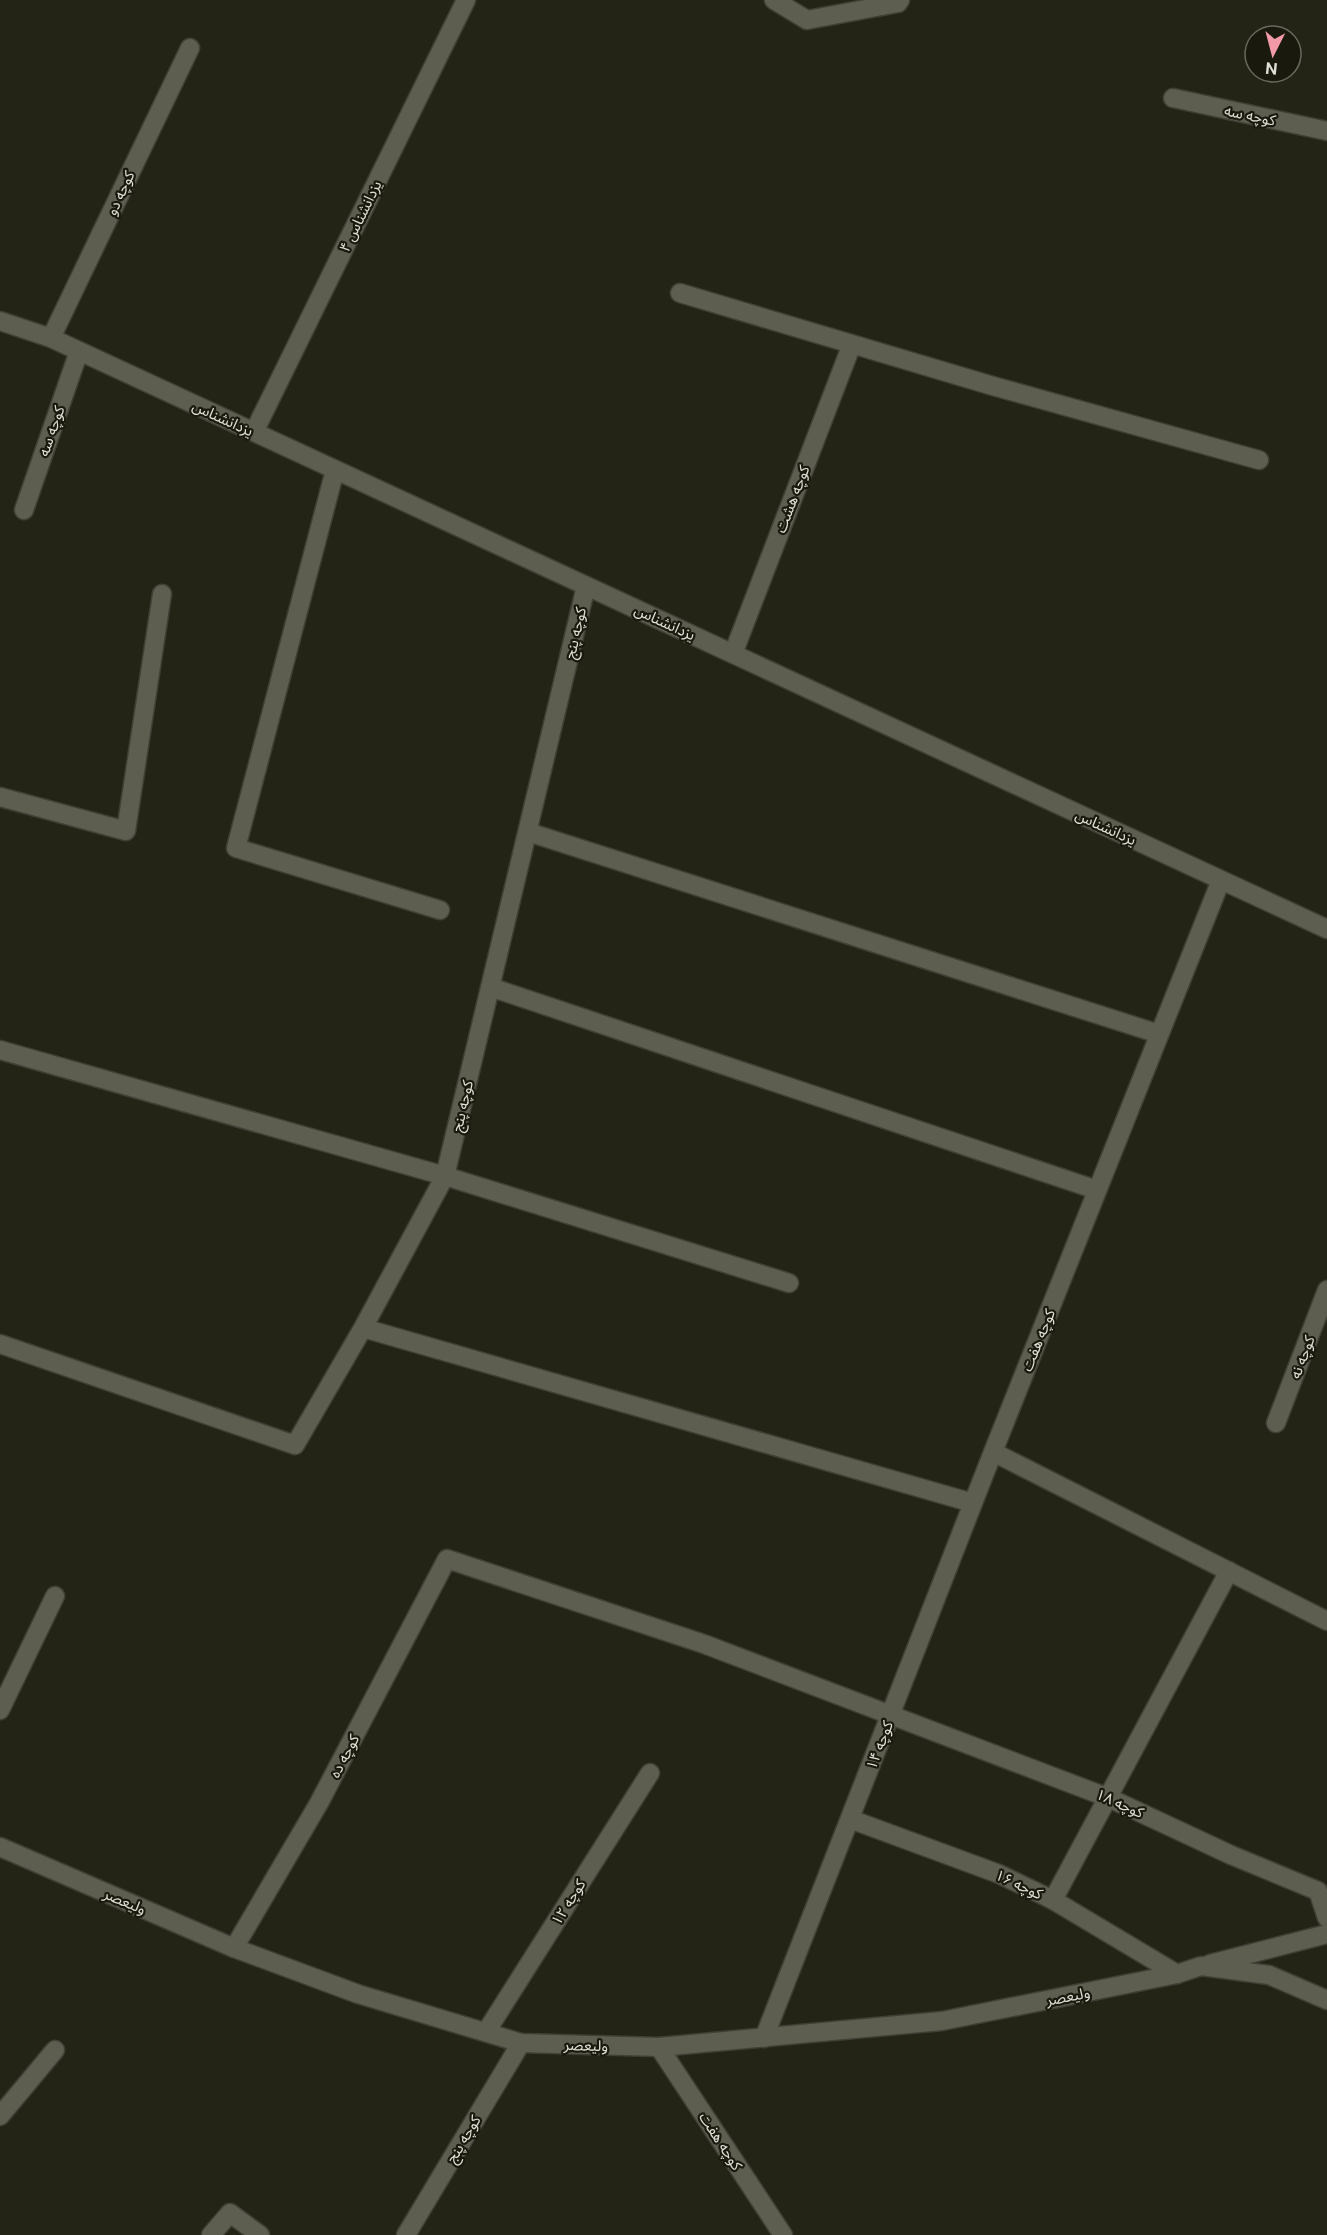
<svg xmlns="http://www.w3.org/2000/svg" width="1327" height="2235" font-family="'Public Sans','Noto Sans Arabic',sans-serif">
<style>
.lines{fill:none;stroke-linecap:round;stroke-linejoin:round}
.lane-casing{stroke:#3f3f36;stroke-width:21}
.street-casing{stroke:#3f3f36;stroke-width:21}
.secondary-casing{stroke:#3f3f36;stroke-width:21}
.lane{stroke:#5d5e4f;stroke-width:18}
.street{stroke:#5d5e4f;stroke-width:18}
.secondary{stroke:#5d5e4f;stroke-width:18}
.labels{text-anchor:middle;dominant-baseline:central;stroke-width:4.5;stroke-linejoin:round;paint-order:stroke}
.street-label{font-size:15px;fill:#e0e0d8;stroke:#19190d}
</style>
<rect width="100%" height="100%" fill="#232316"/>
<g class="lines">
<defs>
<path id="lane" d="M 1053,1900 L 1229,1571"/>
<path id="street" d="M 774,0 L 807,20 L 898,3 L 900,0
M 1173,98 L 1327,131
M 680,293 L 993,386 L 1259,460
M 0,321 L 51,338 L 1327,929
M 51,338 L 190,48
M 254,432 L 466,0
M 335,470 L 236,848 L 440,910
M 24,510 L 79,351
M 733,654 L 852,344
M 0,797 L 126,831 L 162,594
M 528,832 L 1159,1034
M 490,987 L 1097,1190
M 0,1050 L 445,1176 L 586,586
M 363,1328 L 973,1503
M 0,1344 L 295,1445 L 363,1328 L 445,1176 L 789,1283
M 1276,1423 L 1327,1290
M 993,1452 L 1327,1621
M 0,1710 L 55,1596
M 850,1819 L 999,1874 L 1053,1900 L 1177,1974
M 234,1948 L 319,1803 L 447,1559 L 704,1644 L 1109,1798 L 1231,1855 L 1318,1891 L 1327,1918
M 486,2032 L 650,1773
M 764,2038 L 993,1452 L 1221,880
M 659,2047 L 783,2235
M 0,2116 L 55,2050
M 211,2235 L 230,2213 L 260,2235
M 406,2235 L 521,2043"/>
<path id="secondary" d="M 0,1847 L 234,1948 L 358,1994 L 521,2043 L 659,2047 L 942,2021 L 1177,1974 L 1201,1966 L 1269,1975 L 1327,2000
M 1210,1964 L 1327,1934"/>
</defs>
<use href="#lane" class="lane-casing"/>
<use href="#street" class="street-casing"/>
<use href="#secondary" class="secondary-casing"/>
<use href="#lane" class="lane"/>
<use href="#street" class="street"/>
<use href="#secondary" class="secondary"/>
</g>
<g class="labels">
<g class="street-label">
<text transform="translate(1250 115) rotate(12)">کوچه سه</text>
<text transform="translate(120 193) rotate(-65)">کوچه دو</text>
<text transform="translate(360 216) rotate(-64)">یزدانشناس ۴</text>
<text transform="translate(223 418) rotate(25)">یزدانشناس</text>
<text transform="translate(51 431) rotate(-71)">کوچه سه</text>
<text transform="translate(792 499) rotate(-69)">کوچه هشت</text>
<text transform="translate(665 622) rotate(25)">یزدانشناس</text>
<text transform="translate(575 633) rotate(-77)">کوچه پنج</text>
<text transform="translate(1106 827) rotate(25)">یزدانشناس</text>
<text transform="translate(462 1106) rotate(-77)">کوچه پنج</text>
<text transform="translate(1038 1340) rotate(-68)">کوچه هفت</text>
<text transform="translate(1302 1357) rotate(-69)">کوچه نه</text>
<text transform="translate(879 1745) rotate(-69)">کوچه ۱۴</text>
<text transform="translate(344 1756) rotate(-62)">کوچه ده</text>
<text transform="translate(1120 1803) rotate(24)">کوچه ۱۸</text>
<text transform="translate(1019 1884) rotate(25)">کوچه ۱۶</text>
<text transform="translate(125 1901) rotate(23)">ولیعصر</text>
<text transform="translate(568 1902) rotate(-58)">کوچه ۱۲</text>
<text transform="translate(1068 1996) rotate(-11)">ولیعصر</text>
<text transform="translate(586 2045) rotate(2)">ولیعصر</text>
<text transform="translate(463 2139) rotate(-59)">کوچه پنج</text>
<text transform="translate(721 2141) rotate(57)">کوچه هفت</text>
</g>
</g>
<g transform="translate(1273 54) rotate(186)"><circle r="28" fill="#19190d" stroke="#69695e" stroke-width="1.5"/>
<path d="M0-4.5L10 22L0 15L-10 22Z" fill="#f39aa8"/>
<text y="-9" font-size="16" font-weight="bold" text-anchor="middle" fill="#e0e0d8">N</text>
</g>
</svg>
